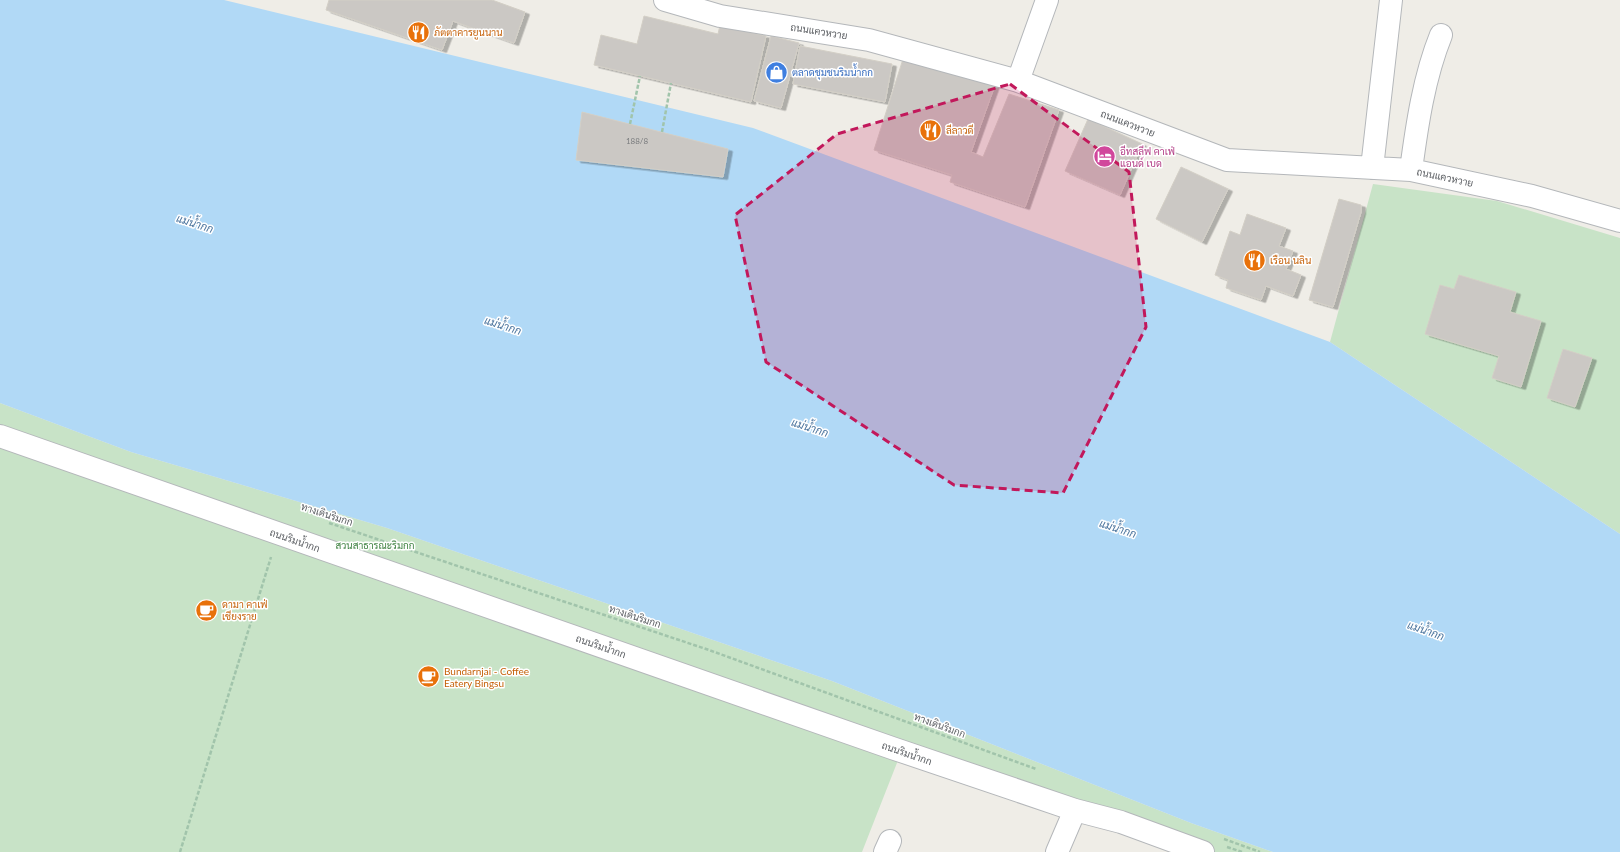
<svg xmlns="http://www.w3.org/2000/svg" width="1620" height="852" font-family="Lato,Sarabun,sans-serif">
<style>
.green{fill:#c8e3c7}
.water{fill:#b1d9f6}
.building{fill:#cbc8c4;stroke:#d3cfc6;filter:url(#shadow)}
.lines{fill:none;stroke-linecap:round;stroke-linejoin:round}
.minor-casing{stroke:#b4b7ba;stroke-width:24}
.path{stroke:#a1c4ab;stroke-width:2.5;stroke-dasharray:4 2;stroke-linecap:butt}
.minor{stroke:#fff;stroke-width:22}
.marked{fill:#c2185b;fill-opacity:0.2;stroke:#c2185b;stroke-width:3;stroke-dasharray:8 5;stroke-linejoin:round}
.labels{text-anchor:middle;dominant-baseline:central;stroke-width:3;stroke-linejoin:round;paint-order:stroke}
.number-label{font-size:8px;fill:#7a7c7e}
.street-label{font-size:10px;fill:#5f6266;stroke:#fff}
.food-label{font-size:10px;fill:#c56008;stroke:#fff;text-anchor:start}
.shop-label{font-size:10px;fill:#366cbe;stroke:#fff;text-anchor:start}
.hotel-label{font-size:10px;fill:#b23c85;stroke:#fff;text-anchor:start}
.park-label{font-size:10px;fill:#408343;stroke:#fff}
.water-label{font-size:11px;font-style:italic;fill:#4c759e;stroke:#fff}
</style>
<defs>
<filter id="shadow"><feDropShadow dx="4.5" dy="2.5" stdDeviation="0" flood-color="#0004"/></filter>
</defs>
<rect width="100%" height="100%" fill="#efede7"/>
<path class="green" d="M 1373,184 L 1497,201 L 1620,238 L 1620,534 L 1330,342 Z
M 0,403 L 131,452 L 387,528 L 832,681 L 1191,823 L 1273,852 L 1204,852 L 904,745 L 862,852 L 0,852 Z"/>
<path class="water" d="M 0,0 L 224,0 L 753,128 L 1330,342 L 1620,534 L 1620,852 L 1273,852 L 1191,823 L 832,681 L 387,528 L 131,452 L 0,403 Z"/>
<path class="building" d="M 329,0 L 492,0 L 525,12 L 514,43 L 453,21 L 442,50 L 326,10 Z
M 644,16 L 718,34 L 720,25 L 766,36 L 751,102 L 594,65 L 601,35 L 637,44 Z
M 771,36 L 799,43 L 781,108 L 754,101 Z
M 800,46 L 892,64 L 885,102 L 793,84 Z
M 903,59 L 996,82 L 971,152 L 983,157 L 1009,94 L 1059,110 L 1025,207 L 950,182 L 952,175 L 874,150 Z
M 582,112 L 728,149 L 723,177 L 576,160 Z
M 1088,119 L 1142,144 L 1120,195 L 1065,171 Z
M 1181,167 L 1228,189 L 1202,242 L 1156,219 Z
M 1339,199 L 1361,205 L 1361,212 L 1333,307 L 1309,300 Z
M 1247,214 L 1286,228 L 1279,246 L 1293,251 L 1286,269 L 1301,275 L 1293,296 L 1266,286 L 1261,300 L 1226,288 L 1228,280 L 1215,275 L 1230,231 L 1240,235 Z
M 1459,275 L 1516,292 L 1510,312 L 1541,321 L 1521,387 L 1492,378 L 1499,356 L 1425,334 L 1440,285 L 1454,289 Z
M 1563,349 L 1592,358 L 1575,407 L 1547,398 Z"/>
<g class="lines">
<defs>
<path id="minor" d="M 665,0 L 720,16 L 869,40 L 1018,81 L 1227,160 L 1411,170 L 1532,196 L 1620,221
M 1018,81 L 1047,0
M 1372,168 L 1391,0
M 1411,170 C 1417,125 1424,77 1441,35
M 0,436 L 892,748 L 1075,810 L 1121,822 L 1203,852
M 885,852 L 890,841
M 1057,852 L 1075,810"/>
</defs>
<use href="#minor" class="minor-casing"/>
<path class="path" d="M 630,124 L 640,76
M 662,132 L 671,83
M 329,523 L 709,650 L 1036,769
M 1224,839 L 1260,852
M 1227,847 L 1242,852
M 180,852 L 271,557"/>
<use href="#minor" class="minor"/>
</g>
<path class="marked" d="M 1010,84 L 1129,172 L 1146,327 L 1063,493 L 954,485 L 766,362 L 735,215 L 837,134 Z"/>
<defs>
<symbol id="restaurant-disc" viewBox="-11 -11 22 22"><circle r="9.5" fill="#e8710a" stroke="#fff"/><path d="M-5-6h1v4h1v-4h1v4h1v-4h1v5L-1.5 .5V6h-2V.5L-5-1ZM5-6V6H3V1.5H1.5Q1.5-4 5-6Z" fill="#fff"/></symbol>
<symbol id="shop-disc" viewBox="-11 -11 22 22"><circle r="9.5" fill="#3f7fe0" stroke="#fff"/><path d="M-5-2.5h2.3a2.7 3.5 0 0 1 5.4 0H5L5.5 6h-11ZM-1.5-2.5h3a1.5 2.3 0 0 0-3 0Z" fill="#fff"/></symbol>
<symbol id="hotel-disc" viewBox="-11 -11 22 22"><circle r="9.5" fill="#d1479c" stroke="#fff"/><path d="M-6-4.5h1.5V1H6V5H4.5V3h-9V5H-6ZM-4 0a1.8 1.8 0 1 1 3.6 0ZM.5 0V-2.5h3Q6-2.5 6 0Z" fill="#fff"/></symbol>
<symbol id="cafe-disc" viewBox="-11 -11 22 22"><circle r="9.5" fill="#e8710a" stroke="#fff"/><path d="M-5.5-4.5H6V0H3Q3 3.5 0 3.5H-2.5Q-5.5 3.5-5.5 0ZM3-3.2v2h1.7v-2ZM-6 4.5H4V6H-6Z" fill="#fff"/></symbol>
</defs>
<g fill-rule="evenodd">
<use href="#restaurant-disc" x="406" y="20" width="25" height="25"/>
<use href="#shop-disc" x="764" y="60" width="25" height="25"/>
<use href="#restaurant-disc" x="918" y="118" width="25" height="25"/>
<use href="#hotel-disc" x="1092" y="144" width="25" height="25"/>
<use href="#restaurant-disc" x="1242" y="248" width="25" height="25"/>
<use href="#cafe-disc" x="194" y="598" width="25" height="25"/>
<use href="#cafe-disc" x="416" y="664" width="25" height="25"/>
</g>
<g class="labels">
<g class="number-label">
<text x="637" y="141">188/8</text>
</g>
<g class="street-label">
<text transform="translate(819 31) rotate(9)">ถนนแควหวาย</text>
<text transform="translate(1128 123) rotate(21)">ถนนแควหวาย</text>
<text transform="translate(1445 177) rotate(12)">ถนนแควหวาย</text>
<text transform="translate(327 514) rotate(18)">ทางเดินริมกก</text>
<text transform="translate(295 540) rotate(19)">ถนนริมน้ำกก</text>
<text transform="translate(635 616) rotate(18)">ทางเดินริมกก</text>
<text transform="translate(601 646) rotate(19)">ถนนริมน้ำกก</text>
<text transform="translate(940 725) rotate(20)">ทางเดินริมกก</text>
<text transform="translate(907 753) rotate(19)">ถนนริมน้ำกก</text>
</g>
<g class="food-label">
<text x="434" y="32">ภัตตาคารยูนนาน</text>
<text x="946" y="130">ลีลาวดี</text>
<text x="1270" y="260">เรือน นลิน</text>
<text x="222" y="604">ดามา คาเฟ่<tspan x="222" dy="12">เชียงราย</tspan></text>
<text x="444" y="671">Bundarnjai - Coffee<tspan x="444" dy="12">Eatery Bingsu</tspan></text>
</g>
<g class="shop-label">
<text x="792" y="72">ตลาดชุมชนริมน้ำกก</text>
</g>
<g class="hotel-label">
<text x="1120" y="151">อีทสลีฟ คาเฟ่<tspan x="1120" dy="12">แอนด์ เบด</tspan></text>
</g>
<g class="park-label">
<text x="375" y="545">สวนสาธารณะริมกก</text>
</g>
<g class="water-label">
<text transform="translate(195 223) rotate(18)">แม่น้ำกก</text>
<text transform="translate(503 325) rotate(18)">แม่น้ำกก</text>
<text transform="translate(810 427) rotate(18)">แม่น้ำกก</text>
<text transform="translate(1118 528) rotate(18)">แม่น้ำกก</text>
<text transform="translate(1426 630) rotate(19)">แม่น้ำกก</text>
</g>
</g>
</svg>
